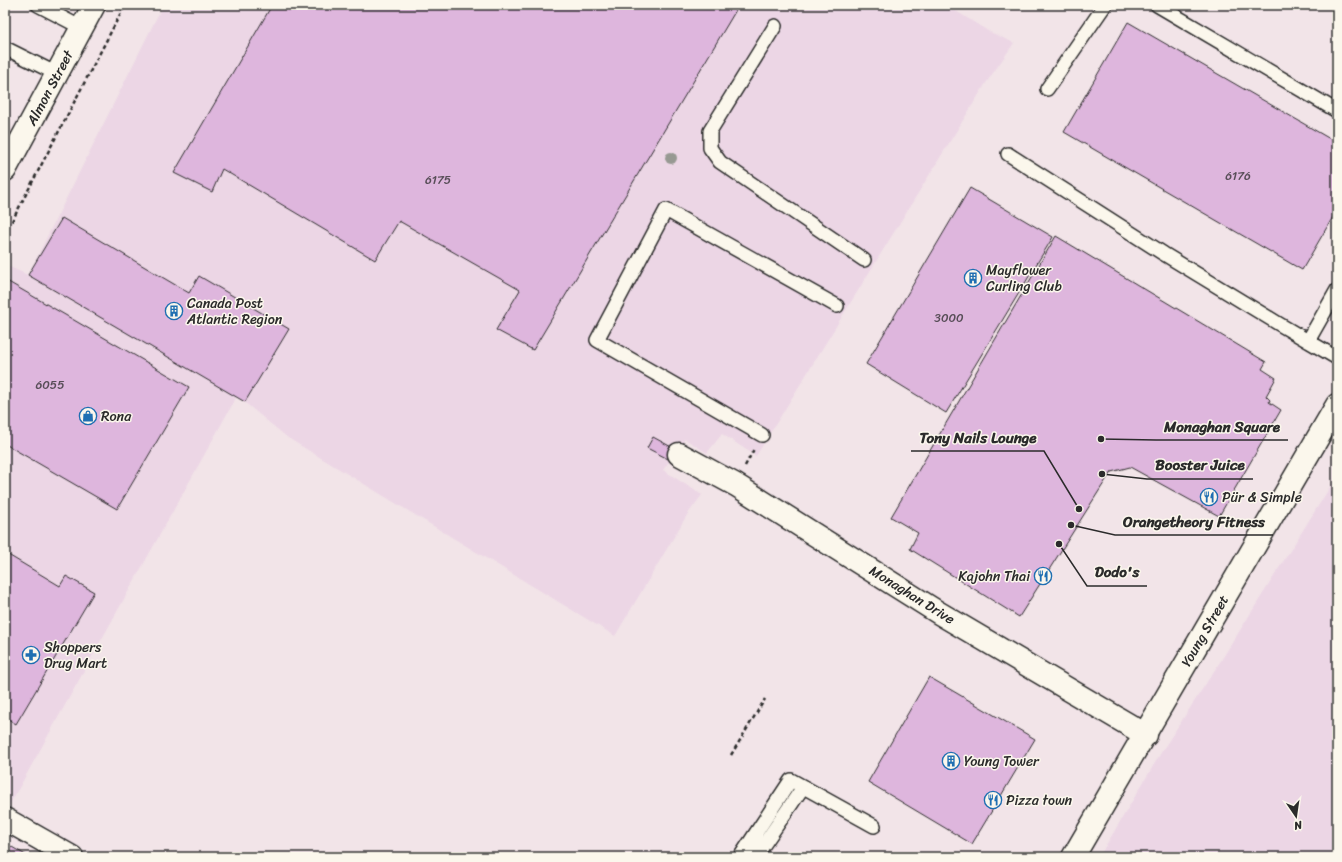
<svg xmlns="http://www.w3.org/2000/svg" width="1342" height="862" font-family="Sriracha,sans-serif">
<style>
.built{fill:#ecd6e5}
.building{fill:#deb6dd;stroke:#2b2b2b}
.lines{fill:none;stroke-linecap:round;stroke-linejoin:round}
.lane-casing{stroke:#2b2b2b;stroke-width:16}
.street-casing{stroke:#2b2b2b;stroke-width:25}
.secondary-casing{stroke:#2b2b2b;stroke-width:25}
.path{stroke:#2b2b2b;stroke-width:2.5;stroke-dasharray:4 3;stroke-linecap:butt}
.lane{stroke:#fbf7ec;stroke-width:13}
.street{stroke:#fbf7ec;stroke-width:22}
.secondary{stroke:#fbf7ec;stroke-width:22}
.tree{fill:#979992}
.labels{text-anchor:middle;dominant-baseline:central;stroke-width:3;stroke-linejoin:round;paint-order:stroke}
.number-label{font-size:12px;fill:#584e58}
.street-label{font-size:14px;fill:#2b2b2b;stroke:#fbf7ec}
.poi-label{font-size:14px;fill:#2b2b2b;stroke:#fbf7ec;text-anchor:start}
.leader{fill:none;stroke:#2b2b2b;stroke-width:1.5}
.callout-dot{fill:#2b2b2b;stroke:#fbf7ec;stroke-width:1.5}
.callout-label{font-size:15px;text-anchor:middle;font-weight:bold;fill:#2b2b2b;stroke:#fbf7ec;stroke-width:3;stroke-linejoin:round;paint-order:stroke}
</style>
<rect width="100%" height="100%" fill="#f2e4e8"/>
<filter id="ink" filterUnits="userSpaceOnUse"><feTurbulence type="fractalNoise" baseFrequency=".025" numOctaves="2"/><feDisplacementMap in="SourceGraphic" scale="8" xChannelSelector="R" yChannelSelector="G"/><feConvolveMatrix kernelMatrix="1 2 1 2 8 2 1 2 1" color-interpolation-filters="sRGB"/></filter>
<g filter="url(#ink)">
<path class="built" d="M 163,5 L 946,5 L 988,31 L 1014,43 L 986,83 L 756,456 L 722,434 L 707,453 L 685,439 L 663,470 L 702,495 L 687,515 L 615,636 L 288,438 L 237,396 L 5,813 L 5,265 L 28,275 Z
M 1337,476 L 1337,857 L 1099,857 L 1162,751 L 1220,662 Z"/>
<path class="building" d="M 272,5 L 739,5 L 533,350 L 496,330 L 520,290 L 399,221 L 375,260 L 222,169 L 212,192 L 174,173 Z
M 1128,22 L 1337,143 L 1337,210 L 1302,270 L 1064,132 Z
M 970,188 L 1053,237 L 946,413 L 866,364 Z
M 62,218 L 189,293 L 199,276 L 289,329 L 245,402 L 28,275 Z
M 1056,236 L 1266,362 L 1262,369 L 1276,378 L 1266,396 L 1270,400 L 1269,402 L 1281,410 L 1219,516 L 1130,467 L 1111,472 L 1019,617 L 910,549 L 918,533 L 891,517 Z
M 5,280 L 189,387 L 117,509 L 5,444 Z
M 653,437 L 675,449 L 670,460 L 647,448 Z
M 5,553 L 60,586 L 66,576 L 94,592 L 16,724 L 5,717 Z
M 929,677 L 1035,739 L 972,844 L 868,782 Z
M 5,843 L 29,857 L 5,857 Z"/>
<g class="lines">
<defs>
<path id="lane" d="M 38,5 L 82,28
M 1157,5 L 1337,111
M 775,26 L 710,131 L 710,148 L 720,162 L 864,260
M 5,48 L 57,74
M 1047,89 L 1105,5
M 1008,154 L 1164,254 L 1279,324 L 1337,358
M 1308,341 L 1337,290
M 762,435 L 597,340 L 666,210 L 837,306
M 740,857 L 791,780 L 874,826
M 747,857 L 758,853 L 803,787"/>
<path id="street" d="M 679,454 L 736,485 L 939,613 L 1146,735"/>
<path id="secondary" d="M 5,170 L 94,5
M 5,819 L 72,857
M 1073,857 L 1337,405"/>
</defs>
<use href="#lane" class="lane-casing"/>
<use href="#street" class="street-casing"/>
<use href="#secondary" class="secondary-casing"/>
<path class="path" d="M 5,224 L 12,221 L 125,5
M 745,466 L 754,449
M 731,755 L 765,699"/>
<use href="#lane" class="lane"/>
<use href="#street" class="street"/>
<use href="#secondary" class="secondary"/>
</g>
<circle class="tree" cx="671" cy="158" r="6"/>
</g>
<defs>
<symbol id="building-ring" viewBox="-11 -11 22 22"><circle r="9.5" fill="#fbf7ec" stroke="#1f6fb2" stroke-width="1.5"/><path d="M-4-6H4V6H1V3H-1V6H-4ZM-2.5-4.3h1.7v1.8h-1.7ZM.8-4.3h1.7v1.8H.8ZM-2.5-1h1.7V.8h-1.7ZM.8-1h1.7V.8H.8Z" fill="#1f6fb2"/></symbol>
<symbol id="shop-ring" viewBox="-11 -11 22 22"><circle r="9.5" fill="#fbf7ec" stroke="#1f6fb2" stroke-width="1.5"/><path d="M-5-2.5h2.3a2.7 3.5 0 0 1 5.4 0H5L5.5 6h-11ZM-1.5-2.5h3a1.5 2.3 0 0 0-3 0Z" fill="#1f6fb2"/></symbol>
<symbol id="restaurant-ring" viewBox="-11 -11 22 22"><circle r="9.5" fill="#fbf7ec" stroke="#1f6fb2" stroke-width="1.5"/><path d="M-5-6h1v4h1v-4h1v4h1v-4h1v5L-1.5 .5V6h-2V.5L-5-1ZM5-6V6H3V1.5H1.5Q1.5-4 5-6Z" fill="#1f6fb2"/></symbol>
<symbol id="pharmacy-ring" viewBox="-11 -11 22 22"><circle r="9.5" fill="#fbf7ec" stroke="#1f6fb2" stroke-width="1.5"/><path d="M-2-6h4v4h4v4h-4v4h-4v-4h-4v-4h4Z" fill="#1f6fb2"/></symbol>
</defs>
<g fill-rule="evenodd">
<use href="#building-ring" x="963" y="268" width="20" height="20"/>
<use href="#building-ring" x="164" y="301" width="20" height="20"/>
<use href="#shop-ring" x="78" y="406" width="20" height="20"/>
<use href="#restaurant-ring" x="1199" y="487" width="20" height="20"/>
<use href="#restaurant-ring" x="1033" y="566" width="20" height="20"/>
<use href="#pharmacy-ring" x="21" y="645" width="20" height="20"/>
<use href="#building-ring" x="941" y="751" width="20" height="20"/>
<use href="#restaurant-ring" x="983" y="790" width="20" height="20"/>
</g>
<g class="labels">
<g class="number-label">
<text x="1238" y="176">6176</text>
<text x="438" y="180">6175</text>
<text x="949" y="318">3000</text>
<text x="50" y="385">6055</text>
</g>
<g class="street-label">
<text transform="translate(50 88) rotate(-62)">Almon Street</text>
<text transform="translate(912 595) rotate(32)">Monaghan Drive</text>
<text transform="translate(1205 631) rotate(-60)">Young Street</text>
</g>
<g class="poi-label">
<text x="986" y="270">Mayflower<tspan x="986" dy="16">Curling Club</tspan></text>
<text x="187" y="303">Canada Post<tspan x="187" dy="16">Atlantic Region</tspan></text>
<text x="101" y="416">Rona</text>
<text x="1222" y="497">Pür &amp; Simple</text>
<text x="1030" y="576" text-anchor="end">Kajohn Thai</text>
<text x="44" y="647">Shoppers<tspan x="44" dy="16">Drug Mart</tspan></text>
<text x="964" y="761">Young Tower</text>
<text x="1006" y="800">Pizza town</text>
</g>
</g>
<path class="leader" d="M1101 439L1156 440H1288M1079 509L1044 451H911M1102 474L1147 479H1253M1071 525L1115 535H1273M1059 544L1087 586H1147"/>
<g class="callout-dot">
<circle cx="1101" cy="439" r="4"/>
<circle cx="1079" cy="509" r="4"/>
<circle cx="1102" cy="474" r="4"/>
<circle cx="1071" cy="525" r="4"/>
<circle cx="1059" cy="544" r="4"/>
</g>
<g class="callout-label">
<text x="1222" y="432">Monaghan Square</text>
<text x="978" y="443">Tony Nails Lounge</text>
<text x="1200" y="470">Booster Juice</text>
<text x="1194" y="527">Orangetheory Fitness</text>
<text x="1117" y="577">Dodo's</text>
</g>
<rect width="1342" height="862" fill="none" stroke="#fbf7ec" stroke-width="20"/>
<rect x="10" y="10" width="1322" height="842" fill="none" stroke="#2b2b2b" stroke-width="1.5" filter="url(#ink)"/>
<g transform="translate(1296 816) rotate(167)" stroke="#fbf7ec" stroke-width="3" paint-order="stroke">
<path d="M0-3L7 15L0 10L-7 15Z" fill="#2b2b2b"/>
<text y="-6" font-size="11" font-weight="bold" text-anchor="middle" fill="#2b2b2b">N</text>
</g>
</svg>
